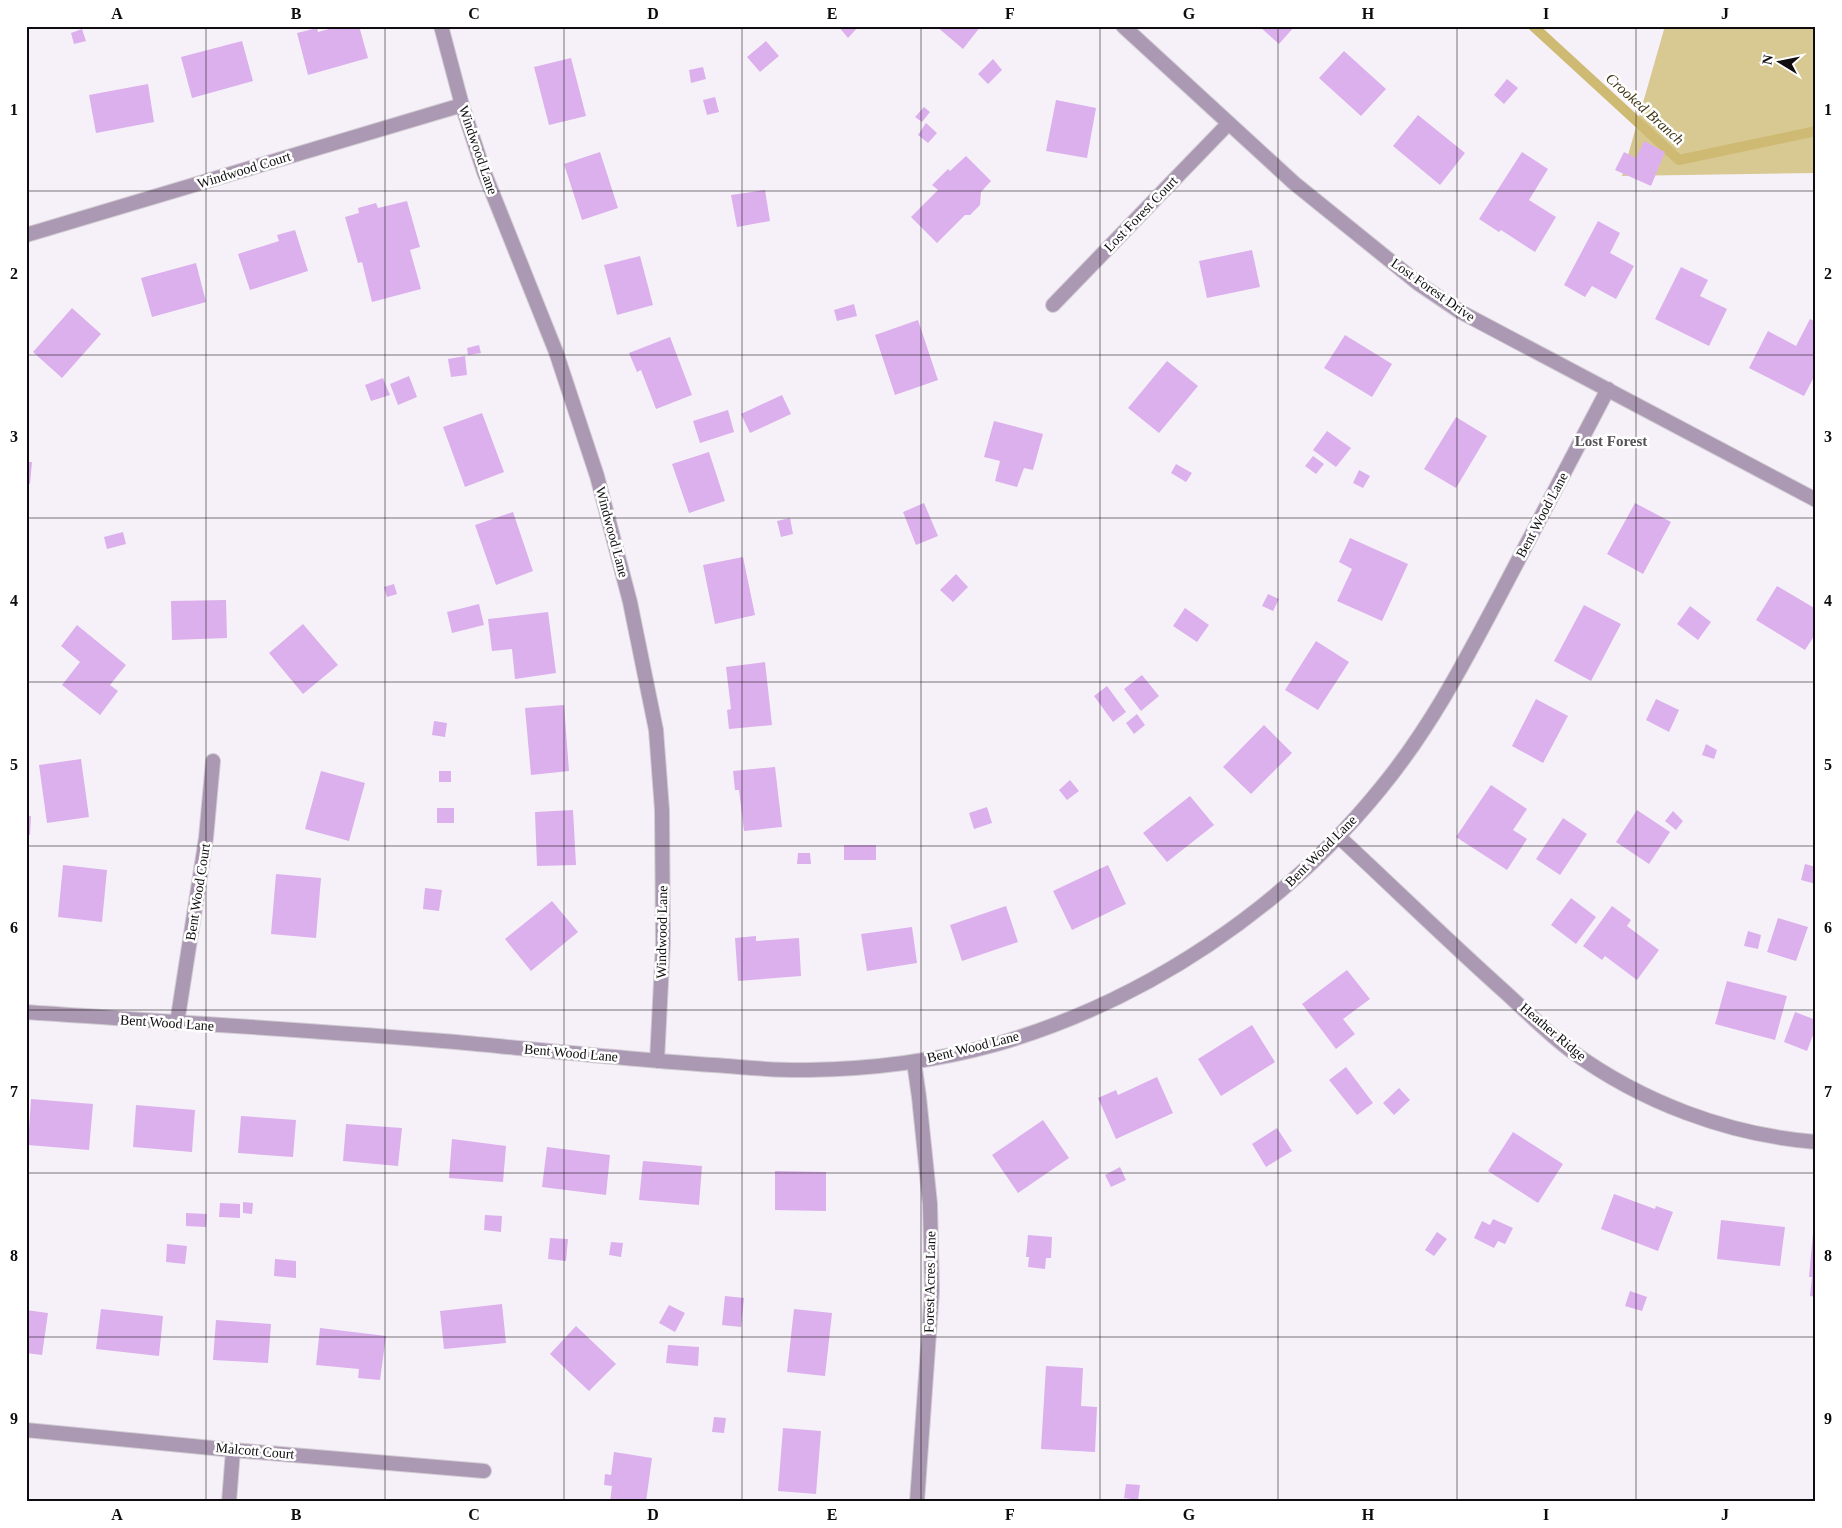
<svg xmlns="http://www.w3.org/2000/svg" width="1842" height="1528" font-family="'Times New Roman',serif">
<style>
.green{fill:#d8c892}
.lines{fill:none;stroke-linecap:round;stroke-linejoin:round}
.stream{stroke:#ceba72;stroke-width:10}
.building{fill:#dbb0ec}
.minor-casing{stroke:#d1ccd3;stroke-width:16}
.minor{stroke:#ab98b2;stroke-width:14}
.grid{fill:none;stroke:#0e0c0e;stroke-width:1;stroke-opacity:0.55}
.labels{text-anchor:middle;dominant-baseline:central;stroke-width:5;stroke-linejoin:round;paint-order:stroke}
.street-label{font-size:14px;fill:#0e0c0e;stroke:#fff}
.water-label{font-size:15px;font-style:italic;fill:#3f3616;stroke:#fff}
.neighbourhood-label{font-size:15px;font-weight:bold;fill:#565258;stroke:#fff}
.neatline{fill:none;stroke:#0e0c0e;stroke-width:2}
.grid-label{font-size:16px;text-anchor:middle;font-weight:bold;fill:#0e0c0e}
</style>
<rect width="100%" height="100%" fill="#f6f1f8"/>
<path class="green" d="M 1665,26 L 1816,26 L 1816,173 L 1622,176 Z"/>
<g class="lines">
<path class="stream" d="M 1533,26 L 1679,160 L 1816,131"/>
</g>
<path class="building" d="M 340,26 L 359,26 L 368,58 L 308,75 L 297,33 L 317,28 L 318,32 Z
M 838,26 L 859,26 L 848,38 Z
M 936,26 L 981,26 L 963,49 Z
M 1259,26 L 1295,26 L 1279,44 Z
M 82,29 L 86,41 L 74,44 L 71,33 Z
M 242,41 L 253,81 L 192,98 L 181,57 Z
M 766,41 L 779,56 L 760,72 L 747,57 Z
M 1344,51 L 1386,89 L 1361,116 L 1319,78 Z
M 571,58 L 586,116 L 549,125 L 534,67 Z
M 993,59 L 1002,70 L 988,84 L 978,74 Z
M 703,67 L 706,79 L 691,83 L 689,70 Z
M 1507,79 L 1518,88 L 1504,104 L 1494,95 Z
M 148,84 L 154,122 L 96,133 L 89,95 Z
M 715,97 L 719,112 L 707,115 L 703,100 Z
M 1056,100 L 1096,108 L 1087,158 L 1046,151 Z
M 924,107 L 930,112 L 922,122 L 915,117 Z
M 1418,115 L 1465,153 L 1440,185 L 1393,146 Z
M 926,123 L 937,133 L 928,143 L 918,135 Z
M 1644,141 L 1665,152 L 1651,186 L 1615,170 L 1624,152 L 1636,158 Z
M 600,152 L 618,208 L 582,220 L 564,164 Z
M 1522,152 L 1548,169 L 1529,200 L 1556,217 L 1535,252 L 1501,230 L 1499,232 L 1479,219 Z
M 966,156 L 991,181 L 981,192 L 980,205 L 970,215 L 965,215 L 937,243 L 911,217 L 938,190 L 932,185 L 948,169 L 950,171 Z
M 765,190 L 770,221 L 737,227 L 731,195 Z
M 407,201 L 420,247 L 410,250 L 421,289 L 372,302 L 362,262 L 358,263 L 345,217 L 359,213 L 358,208 L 376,203 L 378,208 Z
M 1598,221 L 1620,233 L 1610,253 L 1634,266 L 1616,299 L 1592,286 L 1585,297 L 1564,285 Z
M 295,230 L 308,271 L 250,290 L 238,254 L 279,241 L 277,235 Z
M 1252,250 L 1260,287 L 1207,298 L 1199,261 Z
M 640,256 L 653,305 L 617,315 L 604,265 Z
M 196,263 L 206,302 L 152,317 L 141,278 Z
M 1681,267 L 1708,280 L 1700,296 L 1727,309 L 1709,346 L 1655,319 Z
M 854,304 L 857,316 L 837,321 L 834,310 Z
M 72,308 L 101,334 L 62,378 L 33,352 Z
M 1810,319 L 1816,322 L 1816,373 L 1804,396 L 1749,368 L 1768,331 L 1796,346 Z
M 918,320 L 938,380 L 895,395 L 875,335 Z
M 1345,335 L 1392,364 L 1372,397 L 1324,368 Z
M 670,337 L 692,395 L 656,409 L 641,370 L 637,372 L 629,353 Z
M 479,345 L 481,353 L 468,355 L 467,348 Z
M 465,356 L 467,375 L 451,377 L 448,359 Z
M 1167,361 L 1198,386 L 1159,433 L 1128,408 Z
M 409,376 L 417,397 L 398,405 L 390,384 Z
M 383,378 L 390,395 L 371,401 L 365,385 Z
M 782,395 L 791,414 L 750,433 L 741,414 Z
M 728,410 L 734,432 L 700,443 L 693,421 Z
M 482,413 L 504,472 L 465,487 L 443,427 Z
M 1456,417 L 1487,436 L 1456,488 L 1424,469 Z
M 994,421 L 1043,434 L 1033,470 L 1024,468 L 1017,487 L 995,481 L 1000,461 L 984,457 Z
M 1327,431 L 1351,448 L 1336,467 L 1313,450 Z
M 709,452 L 725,501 L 689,513 L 672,464 Z
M 1313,456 L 1324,464 L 1316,474 L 1305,466 Z
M 26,462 L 32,462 L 30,484 L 26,483 Z
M 1176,464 L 1192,473 L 1186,482 L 1171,473 Z
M 1359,470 L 1370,476 L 1363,488 L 1353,483 Z
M 924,503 L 938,536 L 916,545 L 903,512 Z
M 1635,503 L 1671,522 L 1643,574 L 1607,554 Z
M 513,512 L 533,571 L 496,585 L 475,525 Z
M 790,518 L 793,534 L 781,537 L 777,521 Z
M 123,532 L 126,544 L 107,549 L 104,537 Z
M 1350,538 L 1408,564 L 1382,621 L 1337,601 L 1352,569 L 1339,562 Z
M 743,557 L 755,615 L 715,624 L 703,565 Z
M 956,574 L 968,587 L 953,602 L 940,590 Z
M 394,584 L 397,594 L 387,597 L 384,587 Z
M 1777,586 L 1816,609 L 1816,633 L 1805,650 L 1756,620 Z
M 1268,594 L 1279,599 L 1273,611 L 1262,606 Z
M 226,600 L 227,638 L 172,640 L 171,601 Z
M 479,604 L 484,625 L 452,633 L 447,612 Z
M 1584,605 L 1621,624 L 1591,681 L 1554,661 Z
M 1690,606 L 1711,622 L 1698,640 L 1677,624 Z
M 1185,608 L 1209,625 L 1197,642 L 1173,626 Z
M 548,612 L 556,673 L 515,679 L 512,649 L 492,651 L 488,619 Z
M 303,624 L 338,665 L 303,694 L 269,653 Z
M 77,625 L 126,665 L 110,685 L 118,691 L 100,715 L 62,685 L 80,662 L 61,646 Z
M 1316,641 L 1349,662 L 1318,710 L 1285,690 Z
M 765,662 L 772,725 L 729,729 L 727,710 L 731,709 L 726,667 Z
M 1142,675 L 1159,696 L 1141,711 L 1124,689 Z
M 1107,686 L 1126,712 L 1113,722 L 1094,696 Z
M 1536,699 L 1568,716 L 1543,763 L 1512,746 Z
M 1656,699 L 1679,710 L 1669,732 L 1646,720 Z
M 564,705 L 569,771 L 531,775 L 525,708 Z
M 1137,714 L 1145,725 L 1134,734 L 1126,723 Z
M 434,721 L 447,723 L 445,737 L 432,735 Z
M 1264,725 L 1292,753 L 1251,794 L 1223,767 Z
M 1706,744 L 1717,750 L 1714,759 L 1702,755 Z
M 81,759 L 89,817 L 47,823 L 39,765 Z
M 775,767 L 782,827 L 744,831 L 739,790 L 735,790 L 733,771 Z
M 321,771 L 365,783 L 349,841 L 305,829 Z
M 439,771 L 451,771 L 451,782 L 439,782 Z
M 1070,780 L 1079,791 L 1067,800 L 1059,790 Z
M 1491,785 L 1527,809 L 1513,830 L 1527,839 L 1507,870 L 1456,837 Z
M 1190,796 L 1214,825 L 1167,862 L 1143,833 Z
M 987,807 L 992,823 L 974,829 L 969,813 Z
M 437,808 L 454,808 L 454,823 L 437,823 Z
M 573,810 L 576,865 L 537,866 L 535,812 Z
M 1637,810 L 1670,832 L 1649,864 L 1616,842 Z
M 1673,811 L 1683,821 L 1676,830 L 1665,821 Z
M 26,816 L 31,816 L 30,835 L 26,835 Z
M 1563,818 L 1587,834 L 1560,875 L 1536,859 Z
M 844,845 L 876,845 L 876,860 L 844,860 Z
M 798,853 L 810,853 L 811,864 L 797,864 Z
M 1805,864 L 1816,867 L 1816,884 L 1801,880 Z
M 63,865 L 107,870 L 102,922 L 58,917 Z
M 1108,865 L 1126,904 L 1072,930 L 1053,891 Z
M 276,874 L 321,878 L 316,938 L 271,934 Z
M 425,888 L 442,890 L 439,911 L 423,909 Z
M 1571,898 L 1596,917 L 1576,944 L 1551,925 Z
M 552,901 L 578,932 L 531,971 L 505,939 Z
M 1006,906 L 1018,942 L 962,961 L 950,925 Z
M 1612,906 L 1631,920 L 1627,926 L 1659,950 L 1637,980 L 1605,956 L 1602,960 L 1583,946 Z
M 1778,918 L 1808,927 L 1796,961 L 1767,952 Z
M 912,927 L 917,963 L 867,971 L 861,934 Z
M 1748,931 L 1761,935 L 1758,949 L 1744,946 Z
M 756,936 L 756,941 L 799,938 L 801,976 L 738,981 L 735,938 Z
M 1347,970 L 1370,999 L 1343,1019 L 1355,1034 L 1336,1049 L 1302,1004 Z
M 1727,981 L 1787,996 L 1775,1040 L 1715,1024 Z
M 1795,1012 L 1816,1020 L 1816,1027 L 1807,1051 L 1784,1042 Z
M 1252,1025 L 1275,1062 L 1221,1096 L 1198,1059 Z
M 1346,1067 L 1373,1103 L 1357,1115 L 1329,1080 Z
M 1157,1077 L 1173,1113 L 1116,1139 L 1098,1098 L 1116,1090 L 1118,1095 Z
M 1399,1088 L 1410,1100 L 1394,1115 L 1383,1103 Z
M 31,1099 L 93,1104 L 89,1150 L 28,1145 Z
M 136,1105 L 195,1110 L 192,1152 L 133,1147 Z
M 241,1116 L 296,1120 L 293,1157 L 238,1153 Z
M 1043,1120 L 1069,1158 L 1018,1193 L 992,1155 Z
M 346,1124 L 402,1128 L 398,1166 L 343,1161 Z
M 1277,1128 L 1292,1151 L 1266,1167 L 1252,1144 Z
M 1513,1132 L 1563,1164 L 1538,1203 L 1488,1171 Z
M 452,1139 L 506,1146 L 503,1182 L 449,1178 Z
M 547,1147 L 610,1155 L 606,1195 L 542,1187 Z
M 643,1161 L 702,1166 L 699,1205 L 639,1200 Z
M 1120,1167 L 1126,1180 L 1111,1187 L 1105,1175 Z
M 775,1171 L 826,1172 L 826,1211 L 775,1210 Z
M 1614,1194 L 1655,1209 L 1656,1206 L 1673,1212 L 1658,1251 L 1601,1229 Z
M 243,1202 L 253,1203 L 252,1214 L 243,1213 Z
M 220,1203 L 240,1204 L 240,1218 L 219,1217 Z
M 186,1213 L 207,1214 L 206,1227 L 186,1226 Z
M 485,1215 L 502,1216 L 501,1232 L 484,1230 Z
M 1493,1219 L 1513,1228 L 1505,1244 L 1498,1241 L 1494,1248 L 1474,1238 L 1482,1221 L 1490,1225 Z
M 1721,1220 L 1785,1227 L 1780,1266 L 1717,1259 Z
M 1437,1232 L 1447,1239 L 1434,1256 L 1425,1250 Z
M 1813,1233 L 1816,1234 L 1816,1297 L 1810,1296 L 1812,1277 L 1809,1277 Z
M 1028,1235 L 1052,1237 L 1051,1258 L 1046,1258 L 1045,1269 L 1028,1267 L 1029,1257 L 1026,1257 Z
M 550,1238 L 568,1239 L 566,1261 L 548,1259 Z
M 611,1242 L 623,1243 L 621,1257 L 609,1255 Z
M 167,1244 L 187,1246 L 185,1264 L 166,1262 Z
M 275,1259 L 296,1261 L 296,1278 L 274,1276 Z
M 1630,1291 L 1647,1297 L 1642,1311 L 1625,1306 Z
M 725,1296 L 744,1298 L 741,1327 L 722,1325 Z
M 502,1304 L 506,1343 L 444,1349 L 440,1311 Z
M 669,1305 L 685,1313 L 675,1332 L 659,1323 Z
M 101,1309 L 163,1316 L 159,1356 L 96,1349 Z
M 794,1309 L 832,1313 L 825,1376 L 787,1372 Z
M 26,1310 L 48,1313 L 42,1355 L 26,1353 Z
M 216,1320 L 271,1324 L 268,1363 L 213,1360 Z
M 576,1326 L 616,1364 L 589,1391 L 550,1354 Z
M 320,1328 L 386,1336 L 380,1380 L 358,1378 L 359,1369 L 316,1365 Z
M 668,1345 L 699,1347 L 698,1366 L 666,1363 Z
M 1046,1366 L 1083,1368 L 1081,1406 L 1097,1407 L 1095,1452 L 1041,1449 Z
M 714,1417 L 726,1418 L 724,1433 L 712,1432 Z
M 783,1428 L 821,1431 L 816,1494 L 778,1491 Z
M 614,1452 L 652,1458 L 646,1502 L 610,1502 L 612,1486 L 604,1485 L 605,1474 L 611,1475 Z
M 1126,1484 L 1140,1485 L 1138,1500 L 1124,1498 Z"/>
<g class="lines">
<defs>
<path id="minor" d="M 441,26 L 462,105 L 484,172 L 556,352 L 597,476 L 630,602 L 656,730 L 662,810 L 663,943 L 657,1061
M 1123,26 L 1294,183 L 1419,284 L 1459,311 L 1816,500
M 26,235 L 462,105
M 1053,305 L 1229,123
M 1338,836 C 1394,888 1448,941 1505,992 C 1526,1011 1547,1033 1570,1050 C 1641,1102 1728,1135 1816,1142
M 26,1012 C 169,1022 313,1030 456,1042 C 541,1050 627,1059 713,1065 C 744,1067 777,1071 808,1070 C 871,1069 936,1061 997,1044 C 1146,1001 1284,908 1381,788 C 1431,727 1465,661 1501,593 C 1537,525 1573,457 1608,389
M 177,1023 L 206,838 L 213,761
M 914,1062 L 919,1097 L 930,1204 L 932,1291 L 917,1502
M 26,1430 L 233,1450 L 484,1471
M 229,1502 L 233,1450"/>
</defs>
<use href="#minor" class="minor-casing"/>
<use href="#minor" class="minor"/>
</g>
<path class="grid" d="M 206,26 L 206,1502M 385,26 L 385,1502M 564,26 L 564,1502M 742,26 L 742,1502M 921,26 L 921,1502M 1100,26 L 1100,1502M 1278,26 L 1278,1502M 1457,26 L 1457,1502M 1636,26 L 1636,1502M 26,191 L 1816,191M 26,355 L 1816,355M 26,518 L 1816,518M 26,682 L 1816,682M 26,846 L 1816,846M 26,1010 L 1816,1010M 26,1173 L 1816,1173M 26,1337 L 1816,1337"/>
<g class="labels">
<g class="street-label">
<text transform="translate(478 150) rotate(71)">Windwood Lane</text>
<text transform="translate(244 170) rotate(-17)">Windwood Court</text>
<text transform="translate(1141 214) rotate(-46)">Lost Forest Court</text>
<text transform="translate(1433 290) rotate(35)">Lost Forest Drive</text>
<text transform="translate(1542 515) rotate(-62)">Bent Wood Lane</text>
<text transform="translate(612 532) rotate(75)">Windwood Lane</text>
<text transform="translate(1321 851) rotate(-45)">Bent Wood Lane</text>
<text transform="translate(198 892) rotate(-81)">Bent Wood Court</text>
<text transform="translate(662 932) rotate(-89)">Windwood Lane</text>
<text transform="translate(167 1023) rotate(4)">Bent Wood Lane</text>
<text transform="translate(1553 1032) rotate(40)">Heather Ridge</text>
<text transform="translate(973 1047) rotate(-14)">Bent Wood Lane</text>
<text transform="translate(571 1053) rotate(5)">Bent Wood Lane</text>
<text transform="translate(930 1282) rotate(-89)">Forest Acres Lane</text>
<text transform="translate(255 1451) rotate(5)">Malcott Court</text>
</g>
<g class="water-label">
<text transform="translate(1645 109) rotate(42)">Crooked Branch</text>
</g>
<g class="neighbourhood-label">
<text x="1611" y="441">Lost Forest</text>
</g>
</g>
<rect width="1842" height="1528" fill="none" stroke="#ffffff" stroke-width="55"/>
<g transform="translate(1780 62) rotate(280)" stroke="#ffffff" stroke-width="4" paint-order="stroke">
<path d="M0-4L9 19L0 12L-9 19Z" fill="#0e0c0e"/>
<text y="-8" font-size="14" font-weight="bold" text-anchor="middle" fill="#0e0c0e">N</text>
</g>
<rect x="28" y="28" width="1786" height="1472" class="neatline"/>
<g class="grid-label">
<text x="117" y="19">A</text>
<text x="296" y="19">B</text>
<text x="474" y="19">C</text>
<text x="653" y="19">D</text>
<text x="832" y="19">E</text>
<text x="1010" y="19">F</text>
<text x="1189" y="19">G</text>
<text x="1368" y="19">H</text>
<text x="1546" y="19">I</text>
<text x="1725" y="19">J</text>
<text x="14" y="115">1</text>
<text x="1828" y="115">1</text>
<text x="14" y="279">2</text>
<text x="1828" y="279">2</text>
<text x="14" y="442">3</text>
<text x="1828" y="442">3</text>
<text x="14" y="606">4</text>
<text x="1828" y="606">4</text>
<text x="14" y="770">5</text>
<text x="1828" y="770">5</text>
<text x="14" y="933">6</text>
<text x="1828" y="933">6</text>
<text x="14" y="1097">7</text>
<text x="1828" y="1097">7</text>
<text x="14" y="1261">8</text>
<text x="1828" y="1261">8</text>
<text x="14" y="1424">9</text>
<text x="1828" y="1424">9</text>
<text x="117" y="1520">A</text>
<text x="296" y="1520">B</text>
<text x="474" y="1520">C</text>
<text x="653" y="1520">D</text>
<text x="832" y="1520">E</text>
<text x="1010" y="1520">F</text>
<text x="1189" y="1520">G</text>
<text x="1368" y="1520">H</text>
<text x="1546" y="1520">I</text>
<text x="1725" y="1520">J</text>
</g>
</svg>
